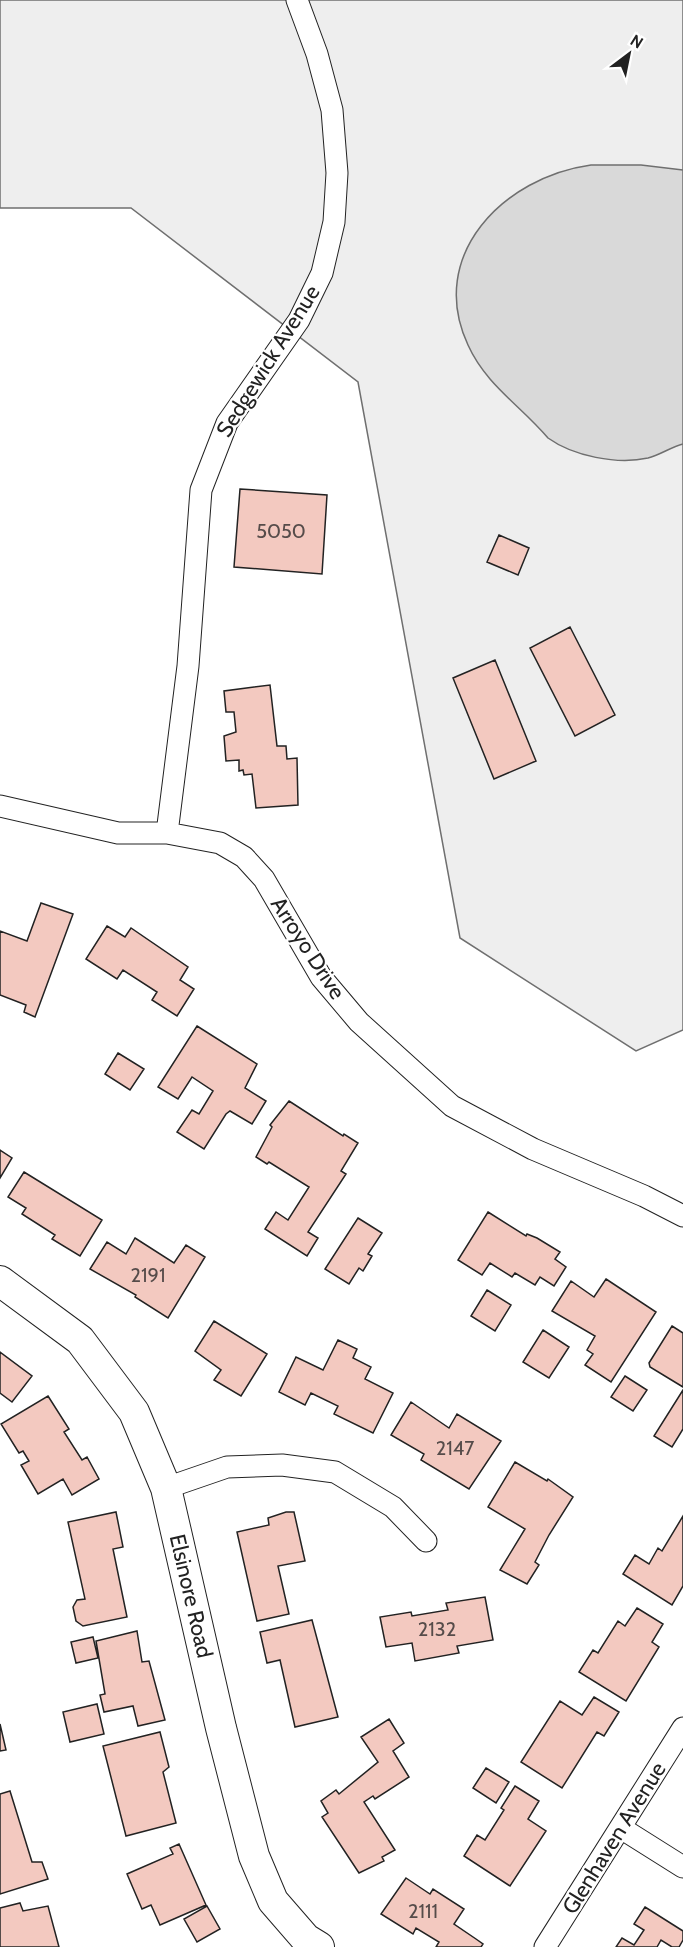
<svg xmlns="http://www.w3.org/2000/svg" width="683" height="1947" font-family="Cabin,sans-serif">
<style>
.green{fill:#eee;stroke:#6f6f6f;stroke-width:1.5}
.water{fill:#d9d9d9;stroke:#6f6f6f;stroke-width:1.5}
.building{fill:#f3c9c0;stroke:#222;stroke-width:1.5}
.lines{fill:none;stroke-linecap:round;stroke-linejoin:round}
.street-casing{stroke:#222;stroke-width:23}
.secondary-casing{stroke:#222;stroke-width:32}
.street{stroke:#fff;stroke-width:21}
.secondary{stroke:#fff;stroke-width:30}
.labels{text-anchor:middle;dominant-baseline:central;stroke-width:4.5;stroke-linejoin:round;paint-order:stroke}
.number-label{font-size:20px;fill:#564c4a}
.street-label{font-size:22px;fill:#222;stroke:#fff}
</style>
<rect width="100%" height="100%" fill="#fff"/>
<path class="green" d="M 0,0 L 683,0 L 683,1030 L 636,1051 L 460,938 L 358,382 L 131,208 L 0,208 Z"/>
<path class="water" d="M 591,165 L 641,165 L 683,170 L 683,444 C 671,447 660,455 648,458 C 617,465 573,456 548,438 C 521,406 486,385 468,345 C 426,255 504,177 591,165 Z"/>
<path class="building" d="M 240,489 L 327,495 L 322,574 L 234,567 Z
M 499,535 L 529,548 L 518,575 L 487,562 Z
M 570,627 L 615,715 L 575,736 L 530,648 Z
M 495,660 L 536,761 L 494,779 L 453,678 Z
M 270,685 L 277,746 L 286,746 L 287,759 L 297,758 L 298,805 L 256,808 L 252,774 L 244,775 L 243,770 L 239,771 L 239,760 L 226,761 L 224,736 L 236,732 L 234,712 L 226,712 L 224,691 Z
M 41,903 L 73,914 L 35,1017 L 24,1012 L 26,1005 L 0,995 L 0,931 L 27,941 Z
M 107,926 L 125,937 L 131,928 L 188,967 L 180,980 L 194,989 L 177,1016 L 152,1000 L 157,992 L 123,970 L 117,979 L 86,959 Z
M 197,1026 L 257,1064 L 245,1088 L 266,1101 L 252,1124 L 230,1111 L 226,1114 L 204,1149 L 177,1132 L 192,1110 L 199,1114 L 213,1091 L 192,1077 L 178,1099 L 158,1087 Z
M 118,1053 L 144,1069 L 130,1090 L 105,1074 Z
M 289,1101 L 343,1136 L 344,1134 L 358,1143 L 341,1171 L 346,1174 L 308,1232 L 318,1238 L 307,1256 L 265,1229 L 276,1212 L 288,1220 L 309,1187 L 269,1162 L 267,1164 L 256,1157 L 272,1127 L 270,1125 Z
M 0,1150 L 12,1158 L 0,1178 Z
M 24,1172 L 102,1220 L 80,1256 L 52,1239 L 55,1235 L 22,1214 L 26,1208 L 8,1197 Z
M 488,1212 L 526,1236 L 527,1234 L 537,1238 L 560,1252 L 555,1259 L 566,1267 L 554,1286 L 540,1277 L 535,1285 L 515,1273 L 512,1277 L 490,1263 L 482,1275 L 458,1260 Z
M 358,1218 L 382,1233 L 368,1254 L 372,1256 L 363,1271 L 359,1268 L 349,1284 L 325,1269 Z
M 135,1238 L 174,1263 L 186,1245 L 205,1257 L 168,1318 L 135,1297 L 136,1295 L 90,1269 L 107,1242 L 126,1254 Z
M 606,1279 L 656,1312 L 611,1382 L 585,1365 L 593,1354 L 587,1350 L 595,1336 L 552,1311 L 571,1281 L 594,1297 Z
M 487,1290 L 511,1305 L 495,1331 L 471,1316 Z
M 214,1321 L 267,1354 L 241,1396 L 214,1380 L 221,1370 L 195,1351 Z
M 672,1326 L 683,1333 L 683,1387 L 650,1367 L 649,1363 Z
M 543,1330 L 569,1347 L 549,1378 L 523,1362 Z
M 338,1340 L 357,1349 L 353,1358 L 371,1367 L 365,1379 L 393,1393 L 373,1433 L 334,1414 L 338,1406 L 311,1393 L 305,1405 L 279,1392 L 296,1357 L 323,1370 Z
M 0,1352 L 32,1376 L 12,1402 L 0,1393 Z
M 625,1376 L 647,1390 L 633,1411 L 611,1397 Z
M 683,1390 L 683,1429 L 672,1447 L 654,1436 Z
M 48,1396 L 69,1429 L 64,1432 L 82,1460 L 87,1457 L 99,1479 L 72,1495 L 63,1479 L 38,1494 L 21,1465 L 29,1461 L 23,1451 L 19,1453 L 1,1424 Z
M 411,1402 L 449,1428 L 457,1414 L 501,1441 L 469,1489 L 421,1460 L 424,1454 L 391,1435 Z
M 515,1462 L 547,1481 L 548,1479 L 573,1497 L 549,1535 L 535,1562 L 539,1565 L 527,1584 L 500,1570 L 525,1529 L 488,1507 Z
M 116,1512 L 123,1547 L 113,1549 L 127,1617 L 83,1626 L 76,1621 L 73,1607 L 77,1600 L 85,1599 L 68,1522 Z
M 286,1512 L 294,1512 L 305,1561 L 278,1566 L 289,1614 L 257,1621 L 237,1532 L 269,1525 L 268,1518 Z
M 683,1516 L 683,1586 L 672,1605 L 623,1574 L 635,1555 L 649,1564 L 658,1548 L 662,1551 Z
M 485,1597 L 493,1640 L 457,1646 L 459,1653 L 415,1661 L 412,1643 L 386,1647 L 380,1617 L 411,1612 L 412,1616 L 448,1610 L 446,1603 Z
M 637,1608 L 663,1624 L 652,1642 L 659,1647 L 626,1701 L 579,1672 L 593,1650 L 598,1653 L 618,1621 L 625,1626 Z
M 312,1620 L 338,1717 L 295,1727 L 280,1660 L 267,1663 L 260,1632 Z
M 137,1631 L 142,1662 L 149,1661 L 165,1720 L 138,1726 L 133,1706 L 104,1712 L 100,1695 L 105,1694 L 96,1641 Z
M 93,1637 L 98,1658 L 76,1663 L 71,1642 Z
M 594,1697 L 619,1712 L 604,1736 L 597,1732 L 562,1788 L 521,1762 L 560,1701 L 582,1715 Z
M 97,1704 L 104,1734 L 70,1742 L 63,1712 Z
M 389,1719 L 404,1743 L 393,1751 L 409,1777 L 375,1799 L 373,1796 L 364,1802 L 395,1850 L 382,1857 L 384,1861 L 359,1873 L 322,1817 L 328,1813 L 321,1801 L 336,1790 L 339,1794 L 378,1762 L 361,1737 Z
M 0,1724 L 6,1750 L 0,1751 Z
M 160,1732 L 169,1767 L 163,1772 L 176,1823 L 126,1836 L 103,1746 Z
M 486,1768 L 509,1782 L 496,1803 L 473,1788 Z
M 515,1786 L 539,1801 L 528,1819 L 546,1831 L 510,1886 L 464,1856 L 477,1835 L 485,1840 L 504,1810 L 501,1808 Z
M 10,1791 L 32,1862 L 42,1862 L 48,1879 L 0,1894 L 0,1794 Z
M 179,1844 L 206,1905 L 160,1925 L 151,1905 L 142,1909 L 127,1874 L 173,1854 L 170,1848 Z
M 406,1878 L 430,1894 L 433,1889 L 464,1909 L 454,1924 L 476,1939 L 483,1944 L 481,1947 L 436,1947 L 439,1942 L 416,1928 L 413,1934 L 381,1914 Z
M 20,1903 L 23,1911 L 48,1906 L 59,1947 L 0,1947 L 0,1908 Z
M 207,1906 L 220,1929 L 197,1942 L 184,1919 Z
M 645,1907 L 683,1931 L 683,1940 L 679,1947 L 672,1947 L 661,1940 L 657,1947 L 616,1947 L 622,1938 L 634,1945 L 644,1930 L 634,1924 Z"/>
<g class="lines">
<defs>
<path id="street" d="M 0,806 L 118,833 L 167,833 L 220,843 L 244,857 L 264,879 L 321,977 L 359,1022 L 452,1106 L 533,1149 L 644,1196 L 683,1216
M 167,833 L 188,666 L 201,490 L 227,423 L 299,320 L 322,273 L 334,222 L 337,173 L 332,110 L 317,54 L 297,0
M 166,1488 L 227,1467 L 282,1465 L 335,1472 L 393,1507 L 426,1541
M 621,1828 L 683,1867
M 545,1947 L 683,1728"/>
<path id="secondary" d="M 0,1281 L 80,1340 L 134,1412 L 166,1488 L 221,1728 L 254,1856 L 273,1901 L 306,1939 L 319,1947"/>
</defs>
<use href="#street" class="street-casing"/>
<use href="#secondary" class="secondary-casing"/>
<use href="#street" class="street"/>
<use href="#secondary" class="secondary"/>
</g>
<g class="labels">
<g class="number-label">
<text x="281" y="531">5050</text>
<text x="148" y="1275">2191</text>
<text x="455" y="1448">2147</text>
<text x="437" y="1629">2132</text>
<text x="423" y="1911">2111</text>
</g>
<g class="street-label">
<text transform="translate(268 361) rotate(-58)">Sedgewick Avenue</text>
<text transform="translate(308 948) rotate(57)">Arroyo Drive</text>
<text transform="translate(191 1596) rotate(77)">Elsinore Road</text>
<text transform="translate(614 1838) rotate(-58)">Glenhaven Avenue</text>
</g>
</g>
<g transform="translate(629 54) rotate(32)" stroke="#ffffff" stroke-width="4.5" paint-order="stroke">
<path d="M0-4.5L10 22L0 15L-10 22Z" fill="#222222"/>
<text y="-9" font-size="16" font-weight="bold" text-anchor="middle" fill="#222222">N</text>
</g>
</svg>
